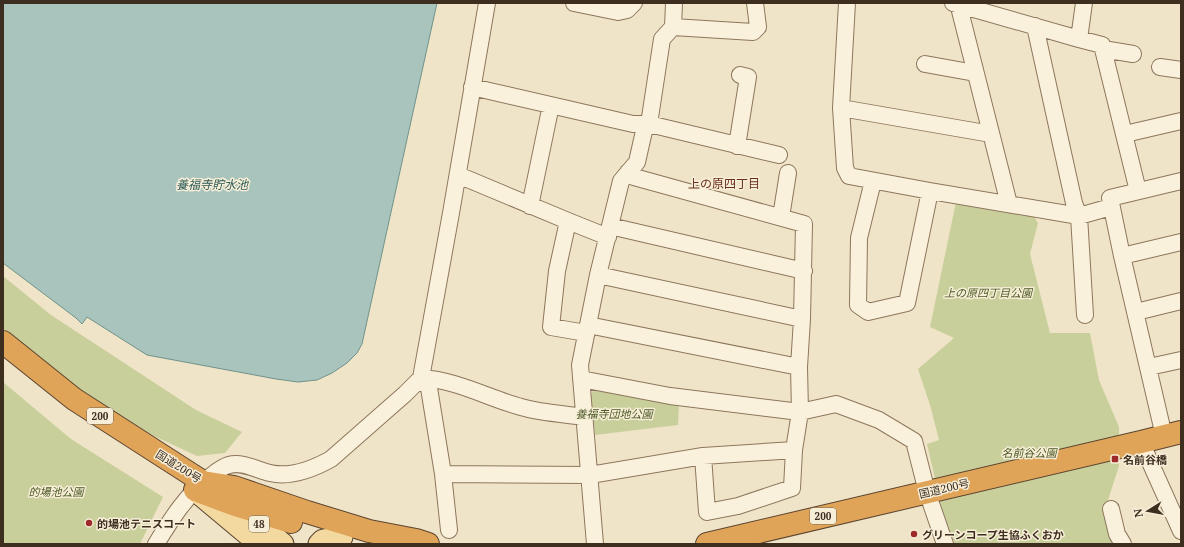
<svg xmlns="http://www.w3.org/2000/svg" width="1184" height="547" font-family="'Noto Serif','Noto Sans JP',serif">
<style>
.green{fill:#c9cf9b}
.water{fill:#a9c4bc;stroke:#6f938a}
.lines{fill:none;stroke-linecap:round;stroke-linejoin:round}
.minor-casing{stroke:#8d765c;stroke-width:18}
.major-casing{stroke:#5b4430;stroke-width:23}
.highway-casing{stroke:#5b4430;stroke-width:24}
.minor{stroke:#faf1dc;stroke-width:16}
.major{stroke:#f3d9a0;stroke-width:21}
.highway{stroke:#e0a458;stroke-width:22}
.poi-dot{fill:#9e2a2b;stroke:#f7eed8;stroke-width:1.5}
.labels{text-anchor:middle;dominant-baseline:central;stroke-width:3;stroke-linejoin:round;paint-order:stroke}
.shield{fill:#f7eed8;stroke:#756857;stroke-width:1}
.shield-label{font-size:10px;font-weight:bold;fill:#3d2e20}
.park-label{font-size:11px;font-style:italic;fill:#4d5a26;stroke:#f7eed8}
.poi-label{font-size:11px;font-weight:bold;fill:#3d2e20;stroke:#f7eed8;text-anchor:start}
.street-label{font-size:11px;fill:#3d2e20;stroke:#f7eed8}
.neighbourhood-label{font-size:12px;fill:#6b2e1e;stroke:#f7eed8}
.water-label{font-size:12px;font-style:italic;fill:#2f5d5a;stroke:#f7eed8}
</style>
<rect width="100%" height="100%" fill="#f0e4c8"/>
<path class="green" d="M 956,202 L 1033,215 L 1038,223 L 1030,254 L 1050,333 L 1090,333 L 1099,380 L 1119,427 L 1119,466 L 1108,500 L 1114,535 L 1119,544 L 955,544 L 942,509 L 927,444 L 939,440 L 930,405 L 918,369 L 954,338 L 930,327 Z
M 3,276 L 51,315 L 196,410 L 242,432 L 225,453 L 197,456 L 152,435 L 94,400 L 3,329 Z
M 3,382 L 71,439 L 163,497 L 140,544 L 3,544 Z
M 594,390 L 679,404 L 678,425 L 595,435 L 591,394 Z"/>
<path class="water" d="M 3,3 L 437,3 L 362,344 L 357,353 L 347,363 L 332,373 L 317,380 L 298,382 L 276,379 L 147,355 L 87,317 L 82,324 L 76,318 L 3,263 Z"/>
<g class="lines">
<defs>
<path id="minor" d="M 574,3 L 618,12 L 627,10 L 634,3
M 847,3 L 841,108 L 845,168 L 849,176 L 930,191 L 1079,216 L 1111,207
M 953,3 L 1079,39 L 1084,3
M 958,3 L 1009,204
M 1035,26 L 1074,203 L 1079,216 L 1085,315
M 673,27 L 753,32 L 758,27 L 755,3
M 1079,39 L 1102,45 L 1103,49 L 1133,54
M 1103,49 L 1138,191
M 925,64 L 975,73
M 1160,67 L 1181,70
M 472,87 L 633,124 L 649,124 L 779,155
M 841,108 L 991,134
M 1125,134 L 1181,121
M 737,146 L 748,77 L 740,75
M 458,175 L 568,221 L 557,271 L 551,327 L 586,333
M 873,181 L 859,238 L 858,305 L 868,312 L 907,303 L 930,191
M 530,206 L 551,105
M 781,217 L 788,173
M 568,221 L 608,237
M 610,226 L 804,271
M 1122,256 L 1181,242
M 598,275 L 802,319
M 1136,312 L 1181,301
M 588,325 L 799,367
M 1149,367 L 1181,360
M 421,378 C 457,380 488,398 521,407 C 542,413 564,414 585,417
M 421,378 L 429,388 L 443,474 L 449,530
M 581,379 L 670,396 L 800,412 L 836,404 L 879,420 L 914,441 L 927,492 L 945,544
M 1164,436 L 1122,256 L 1110,198 L 1181,181
M 1141,442 L 1181,531
M 703,456 L 707,512 L 738,506 L 792,488 L 794,450
M 443,474 L 590,475 L 703,456 L 794,450 L 800,412 L 799,367 L 802,319 L 804,224 L 634,177 L 628,172
M 1111,509 L 1117,534 L 1123,544
M 156,544 C 172,518 186,495 211,476 C 216,472 222,467 229,465 C 242,461 257,470 270,473 C 291,478 313,469 331,459 L 405,394 L 421,378 L 451,213 L 487,3
M 595,544 L 580,365 L 598,275 L 621,181 L 637,162 L 644,131 L 649,124 L 662,39 L 673,27 L 674,3"/>
<path id="major" d="M 198,493 L 259,544
M 236,507 L 256,521 L 283,544
M 319,544 L 323,540 L 342,537"/>
<path id="highway" d="M 3,342 L 74,399 L 203,482 L 234,487 L 307,512 L 369,531 L 416,540 L 428,544
M 195,490 L 235,505 L 291,522
M 707,544 L 1141,442 L 1181,432"/>
</defs>
<use href="#minor" class="minor-casing"/>
<use href="#major" class="major-casing"/>
<use href="#highway" class="highway-casing"/>
<use href="#minor" class="minor"/>
<use href="#major" class="major"/>
<use href="#highway" class="highway"/>
</g>
<g class="poi-dot">
<rect x="1111" y="455" width="8" height="8" rx="2"/>
<circle cx="89" cy="523" r="4"/>
<circle cx="914" cy="534" r="4"/>
</g>
<g class="labels">
<g class="shield">
<rect x="87" y="408" width="26" height="16" rx="3"/>
<rect x="810" y="508" width="26" height="16" rx="3"/>
<rect x="249" y="516" width="20" height="16" rx="3"/>
</g>
<g class="shield-label">
<text x="100" y="416">200</text>
<text x="823" y="516">200</text>
<text x="259" y="524">48</text>
</g>
<g class="park-label">
<text x="988" y="292">上の原四丁目公園</text>
<text x="614" y="413">養福寺団地公園</text>
<text x="1029" y="452">名前谷公園</text>
<text x="56" y="491">的場池公園</text>
</g>
<g class="poi-label">
<text x="1123" y="459">名前谷橋</text>
<text x="97" y="523">的場池テニスコート</text>
<text x="922" y="534">グリーンコープ生協ふくおか</text>
</g>
<g class="street-label">
<text transform="translate(179 466) rotate(32)">国道200号</text>
<text transform="translate(944 488) rotate(-13)">国道200号</text>
</g>
<g class="neighbourhood-label">
<text x="724" y="183">上の原四丁目</text>
</g>
<g class="water-label">
<text x="212" y="184">養福寺貯水池</text>
</g>
</g>
<rect width="1184" height="547" fill="none" stroke="#3d2e20" stroke-width="8"/>
<g transform="translate(1148 511) rotate(259)" stroke="#f7eed8" stroke-width="3" paint-order="stroke">
<path d="M0-3L7 15L0 10L-7 15Z" fill="#3d2e20"/>
<text y="-6" font-size="11" font-weight="bold" text-anchor="middle" fill="#3d2e20">N</text>
</g>
</svg>
